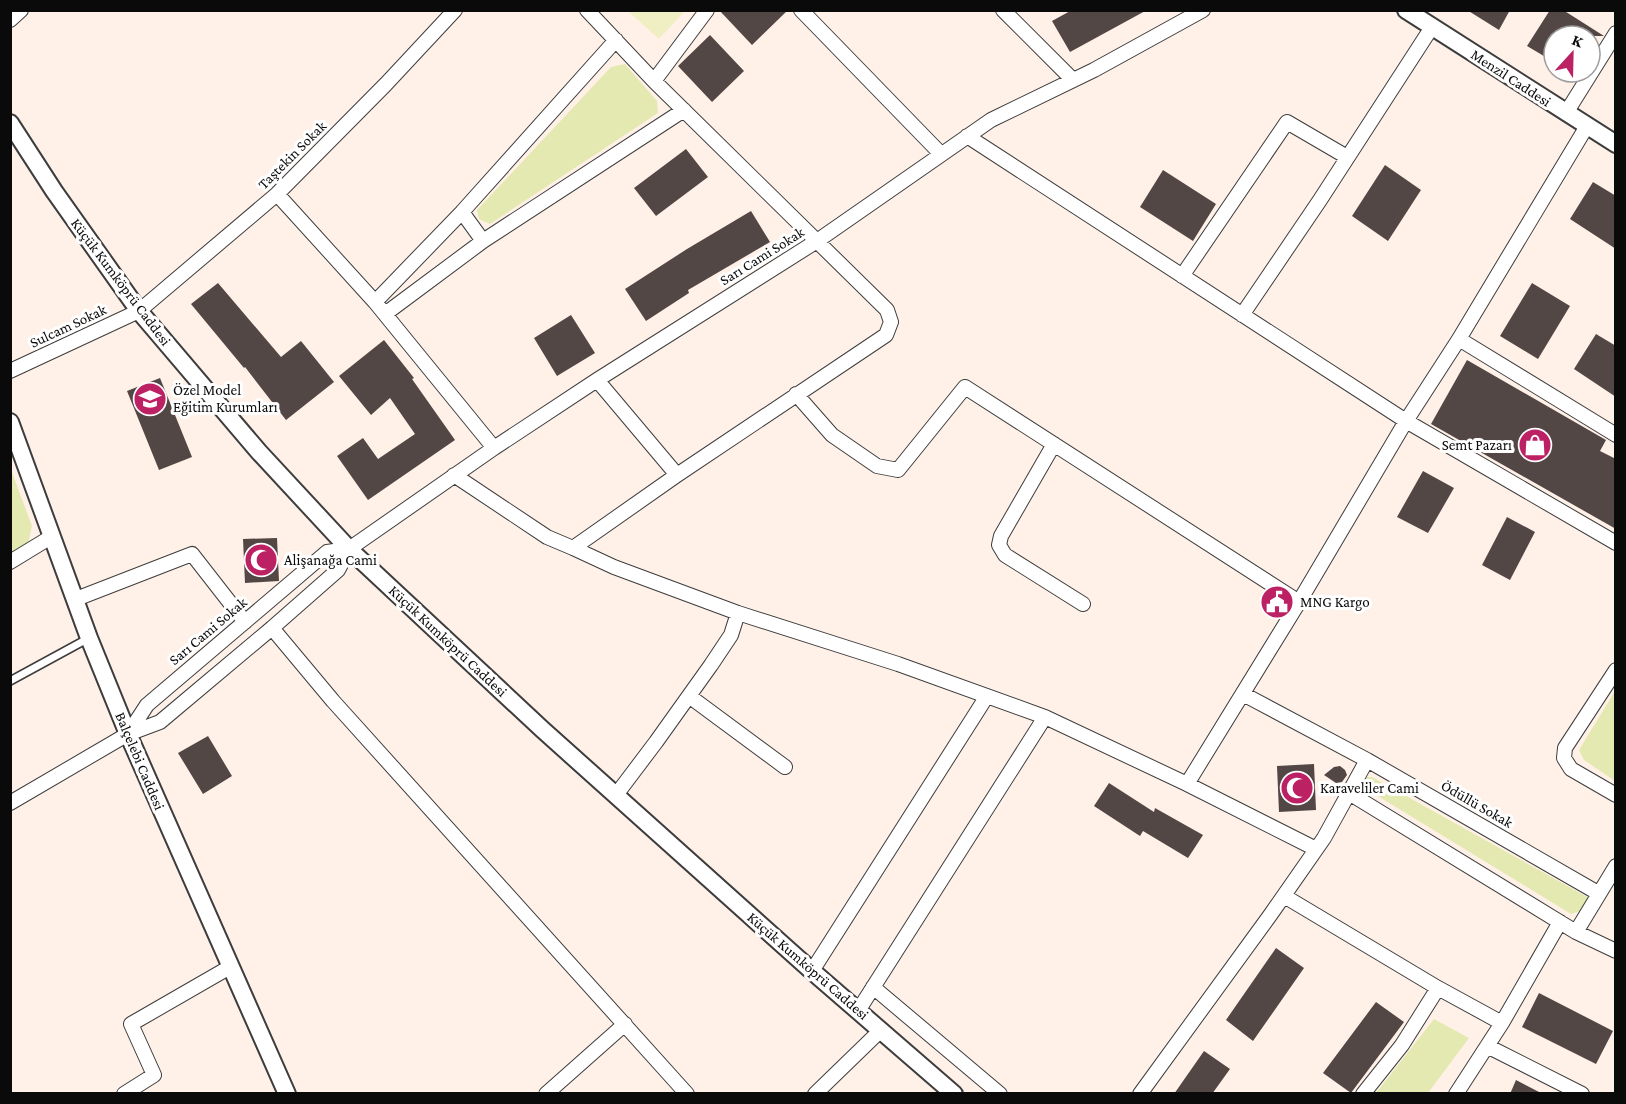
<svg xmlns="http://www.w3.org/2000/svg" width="1626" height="1104" font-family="'Crimson Pro',serif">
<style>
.green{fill:#e4e9b1}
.pitch{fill:#f0eec3}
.building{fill:#534746}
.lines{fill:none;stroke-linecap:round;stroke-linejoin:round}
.service-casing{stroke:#3d3d3d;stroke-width:10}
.minor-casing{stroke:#3d3d3d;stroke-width:16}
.tertiary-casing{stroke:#3d3d3d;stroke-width:20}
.service{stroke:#fff;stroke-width:7}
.minor{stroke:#fff;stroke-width:14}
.tertiary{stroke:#fff;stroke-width:16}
.labels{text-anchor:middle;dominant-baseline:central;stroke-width:6;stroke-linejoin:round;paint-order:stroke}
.street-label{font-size:15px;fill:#0a0a0a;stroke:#fff}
.poi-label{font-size:15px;fill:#0a0a0a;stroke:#fff;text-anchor:start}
</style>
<rect width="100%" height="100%" fill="#fff1e7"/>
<path class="green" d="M 625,64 L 657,101 L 658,113 L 490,224 L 479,219 L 477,210 L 611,67 Z
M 10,467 L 32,526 L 28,544 L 10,555 Z
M 1615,691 L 1615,781 L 1584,760 L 1579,750 Z
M 1366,777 L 1372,777 L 1589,898 L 1580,911 L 1571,914 L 1363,787 L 1362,780 Z
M 1434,1019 L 1469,1038 L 1428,1093 L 1376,1093 Z"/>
<path class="pitch" d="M 628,11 L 685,11 L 659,39 Z"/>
<path class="building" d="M 719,10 L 788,10 L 752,45 Z
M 1072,10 L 1147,10 L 1070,52 L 1052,21 Z
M 1467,10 L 1510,10 L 1499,30 Z
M 1550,10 L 1563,10 L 1604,36 L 1554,36 L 1554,62 L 1527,46 Z
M 710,35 L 744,71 L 712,102 L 678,66 Z
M 686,149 L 708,177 L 656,216 L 634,188 Z
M 1385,165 L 1421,190 L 1388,241 L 1352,216 Z
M 1163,170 L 1216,204 L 1193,241 L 1140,207 Z
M 1593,182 L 1616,196 L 1616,249 L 1570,219 Z
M 751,211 L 770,242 L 688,290 L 689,293 L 646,321 L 625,289 L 687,249 Z
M 218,283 L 281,357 L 301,341 L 334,382 L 286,420 L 245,367 L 244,368 L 191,304 Z
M 1532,283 L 1570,306 L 1538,359 L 1500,336 Z
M 571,315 L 595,353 L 557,376 L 534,338 Z
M 1596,334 L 1616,346 L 1616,397 L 1574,369 Z
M 384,340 L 414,378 L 412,379 L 455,440 L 368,500 L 337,456 L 363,438 L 378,459 L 415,434 L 390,398 L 371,415 L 339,376 Z
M 1467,360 L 1606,440 L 1600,451 L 1616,459 L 1616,529 L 1431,424 Z
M 160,378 L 192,457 L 159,470 L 127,391 Z
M 1423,471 L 1454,488 L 1428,533 L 1397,517 Z
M 1507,517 L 1535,532 L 1510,580 L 1482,565 Z
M 277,538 L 279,581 L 245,583 L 243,539 Z
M 208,736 L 232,776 L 203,794 L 178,753 Z
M 1314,764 L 1316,810 L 1279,812 L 1277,766 Z
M 1340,766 L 1345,770 L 1347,775 L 1342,782 L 1336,783 L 1324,775 L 1334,767 Z
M 1109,783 L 1154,812 L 1155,808 L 1203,835 L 1188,858 L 1143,831 L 1140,836 L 1094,806 Z
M 1276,948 L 1304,968 L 1253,1041 L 1226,1020 Z
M 1539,993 L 1613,1031 L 1596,1064 L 1522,1027 Z
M 1376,1002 L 1404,1022 L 1351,1093 L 1323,1073 Z
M 1204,1051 L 1230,1069 L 1212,1094 L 1174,1094 Z
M 1516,1080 L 1543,1094 L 1510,1094 Z"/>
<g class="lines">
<defs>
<path id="service" d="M 10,681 L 89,638"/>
<path id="minor" d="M 587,10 L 654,81 L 887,310 L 891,322 L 886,335 L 677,475 L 573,548 L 614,567 L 738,613 L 898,664 L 1045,717 L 1187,784 L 1299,602 L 1406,421 L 1459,339 L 1587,126
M 801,10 L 941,154
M 1003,10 L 1073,80
M 10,20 L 21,10
M 654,81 L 707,10
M 1566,113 L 1616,33
M 967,136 L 1406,421 L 1616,543
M 277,194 L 375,302 L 494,448
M 462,212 L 483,241
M 1182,276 L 1287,122 L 1347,157
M 375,302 L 462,212 L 616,40
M 385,314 L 483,241 L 684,110
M 1242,315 L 1320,200 L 1432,27
M 1459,339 L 1616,435
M 10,371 L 139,311 L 277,194 L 386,84 L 455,10
M 597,380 L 677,475
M 796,394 L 832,435 L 877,466 L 898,470 L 965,387 L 1299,602
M 1054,444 L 1001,536 L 999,545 L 1005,555 L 1083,604
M 454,475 L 547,537 L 573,548
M 10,562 L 51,537
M 76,599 L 192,554 L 245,622
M 272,628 L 333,701 L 687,1094
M 1616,670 L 1565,748 L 1564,758 L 1571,769 L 1616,795
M 1243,694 L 1367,760 L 1598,893
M 689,696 L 785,767
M 128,734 L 147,705 L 327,552 L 349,549
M 1187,784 L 1316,849
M 1349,793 L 1576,932 L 1616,951
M 616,795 L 656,742 L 711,665 L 731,635 L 738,613
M 10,803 L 128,734 L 160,722 L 272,628 L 338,570 L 349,549 L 494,448 L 597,380 L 817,241 L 991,120 L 1094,70 L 1203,10
M 1284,896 L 1438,988 L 1502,1023 L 1560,922
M 1576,932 L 1616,866
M 812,971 L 987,696
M 873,987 L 1000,1094
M 858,1011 L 1045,717
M 1487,1046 L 1582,1094
M 124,1094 L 154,1075 L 131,1024 L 230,967
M 546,1094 L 625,1024
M 815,1094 L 881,1030
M 1140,1094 L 1271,914 L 1324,838 L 1367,760
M 1363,1094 L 1402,1045 L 1438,988
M 1456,1094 L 1502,1023"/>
<path id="tertiary" d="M 1406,10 L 1616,144
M 10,123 L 54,191 L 139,311 L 259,452 L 349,549 L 543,730 L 812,971 L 954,1094
M 10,422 L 89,638 L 128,734 L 287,1094"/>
</defs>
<use href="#service" class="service-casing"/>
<use href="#minor" class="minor-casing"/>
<use href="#tertiary" class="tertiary-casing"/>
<use href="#service" class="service"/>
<use href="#minor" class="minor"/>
<use href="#tertiary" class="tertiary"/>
</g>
<defs>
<symbol id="school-disc" viewBox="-11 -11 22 22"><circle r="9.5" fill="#bc2164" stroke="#fff"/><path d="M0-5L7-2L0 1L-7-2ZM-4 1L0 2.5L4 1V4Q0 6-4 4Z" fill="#fff"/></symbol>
<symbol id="shop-disc" viewBox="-11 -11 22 22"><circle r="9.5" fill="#bc2164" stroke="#fff"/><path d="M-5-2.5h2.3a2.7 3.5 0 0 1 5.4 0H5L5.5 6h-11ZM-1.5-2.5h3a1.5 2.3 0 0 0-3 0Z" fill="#fff"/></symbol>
<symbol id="mosque-disc" viewBox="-11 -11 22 22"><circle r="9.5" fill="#bc2164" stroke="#fff"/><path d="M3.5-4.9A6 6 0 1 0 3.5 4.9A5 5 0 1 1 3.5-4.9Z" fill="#fff"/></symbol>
<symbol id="civic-disc" viewBox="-11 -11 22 22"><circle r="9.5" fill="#bc2164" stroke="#fff"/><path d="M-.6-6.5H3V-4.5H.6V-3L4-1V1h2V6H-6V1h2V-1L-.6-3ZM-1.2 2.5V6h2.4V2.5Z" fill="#fff"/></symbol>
</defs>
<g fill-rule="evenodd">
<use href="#school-disc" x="131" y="380" width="38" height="38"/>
<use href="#shop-disc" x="1516" y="426" width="38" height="38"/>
<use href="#mosque-disc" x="242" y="541" width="38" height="38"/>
<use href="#civic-disc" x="1258" y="583" width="38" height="38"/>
<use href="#mosque-disc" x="1278" y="769" width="38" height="38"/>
</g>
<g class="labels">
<g class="street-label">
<text transform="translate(1511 78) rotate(33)">Menzil Caddesi</text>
<text transform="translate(292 155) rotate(-45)">Taştekin Sokak</text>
<text transform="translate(762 256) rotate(-32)">Sarı Cami Sokak</text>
<text transform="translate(121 282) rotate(53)">Küçük Kumköprü Caddesi</text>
<text transform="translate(68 326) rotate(-25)">Sulcam Sokak</text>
<text transform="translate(208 631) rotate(-40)">Sarı Cami Sokak</text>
<text transform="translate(448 641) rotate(43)">Küçük Kumköprü Caddesi</text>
<text transform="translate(140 761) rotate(67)">Balçelebi Caddesi</text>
<text transform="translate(1477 804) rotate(30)">Ödüllü Sokak</text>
<text transform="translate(808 966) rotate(41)">Küçük Kumköprü Caddesi</text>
</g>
<g class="poi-label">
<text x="173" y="390">Özel Model<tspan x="173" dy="17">Eğitim Kurumları</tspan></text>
<text x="1512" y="445" text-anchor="end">Semt Pazarı</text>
<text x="284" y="560">Alişanağa Cami</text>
<text x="1300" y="602">MNG Kargo</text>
<text x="1320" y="788">Karaveliler Cami</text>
</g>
</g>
<rect width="1626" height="1104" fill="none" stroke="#0a0a0a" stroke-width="24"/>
<g transform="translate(1572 54) rotate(22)"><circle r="28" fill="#ffffff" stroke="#9d9d9d" stroke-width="1.5"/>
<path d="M0-4.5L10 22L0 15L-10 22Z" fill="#bc2164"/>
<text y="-9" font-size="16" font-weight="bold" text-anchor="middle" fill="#0a0a0a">K</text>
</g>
</svg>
